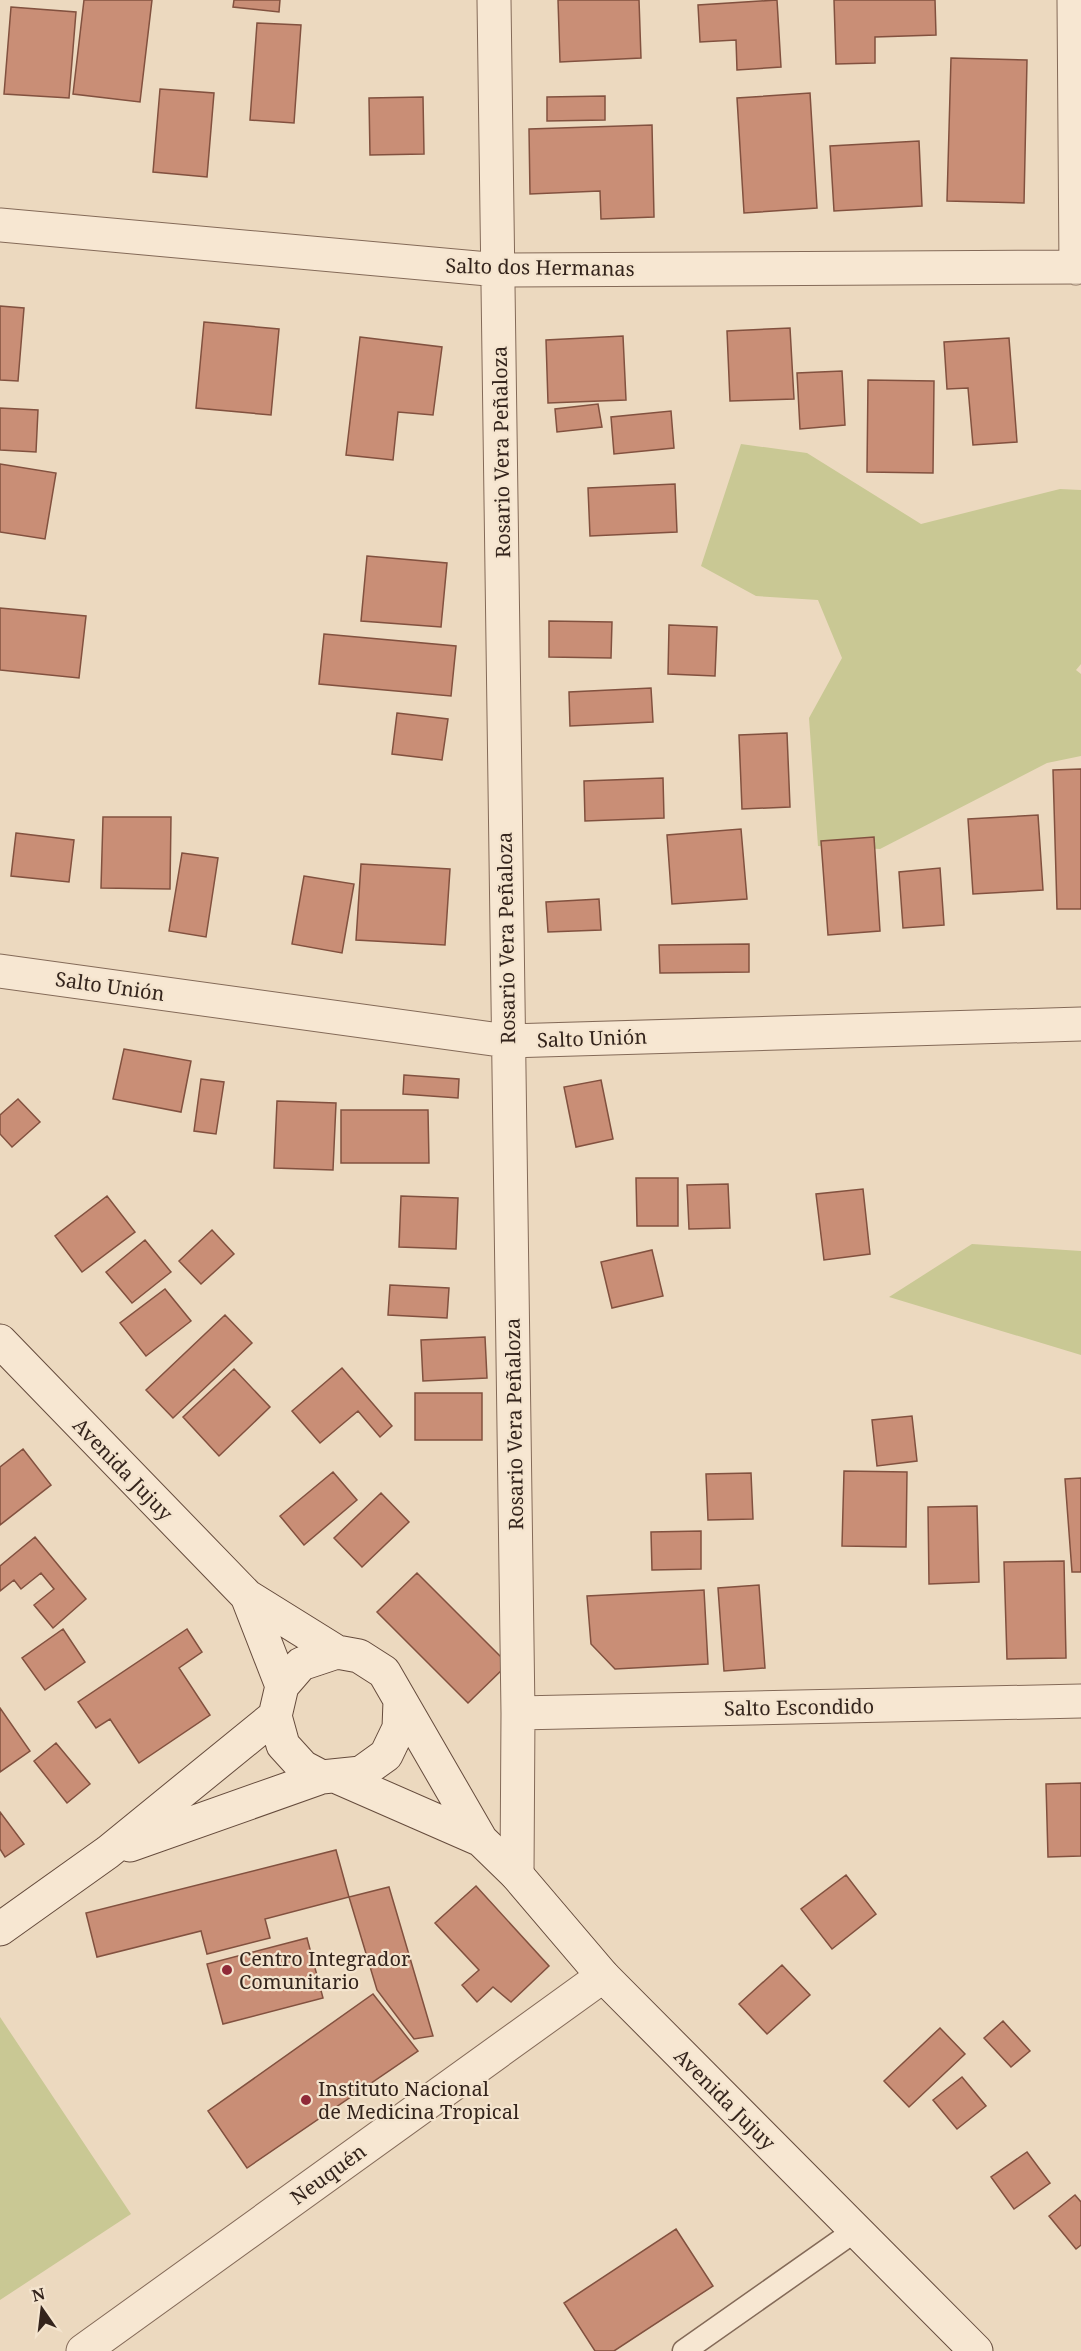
<svg xmlns="http://www.w3.org/2000/svg" width="1081" height="2351" font-family="'Noto Serif',serif">
<style>
.green{fill:#c9c894}
.building{fill:#c98e76;stroke:#82513f;stroke-width:1.5}
.lines{fill:none;stroke-linecap:round;stroke-linejoin:round}
.lane-casing{stroke:#846a58;stroke-width:25}
.street-casing{stroke:#846a58;stroke-width:35}
.secondary-casing{stroke:#654b3c;stroke-width:35}
.lane{stroke:#f7e7d2;stroke-width:22}
.street{stroke:#f7e7d2;stroke-width:33}
.secondary{stroke:#f7e7d2;stroke-width:33}
.poi-dot{fill:#902a38;stroke:#f4e4ce;stroke-width:2}
.labels{text-anchor:middle;dominant-baseline:central;stroke-width:4.5;stroke-linejoin:round;paint-order:stroke}
.street-label{font-size:20px;fill:#34241c;stroke:#f4e4ce}
.poi-label{font-size:20px;fill:#34241c;stroke:#f4e4ce;text-anchor:start}
</style>
<rect width="100%" height="100%" fill="#ecd9bf"/>
<path class="green" d="M 741,444 L 807,453 L 921,524 L 1060,489 L 1081,490 L 1081,664 L 1076,670 L 1081,674 L 1081,756 L 1047,763 L 880,849 L 818,846 L 809,718 L 842,658 L 818,600 L 756,596 L 701,566 Z
M 972,1244 L 1081,1251 L 1081,1355 L 889,1297 Z
M 0,2017 L 131,2214 L 0,2300 Z"/>
<path class="building" d="M 84,0 L 152,0 L 140,102 L 73,94 Z
M 234,0 L 280,0 L 279,12 L 233,7 Z
M 558,0 L 639,0 L 641,58 L 560,62 Z
M 777,0 L 781,67 L 737,70 L 736,40 L 700,42 L 698,5 Z
M 834,0 L 935,0 L 936,35 L 875,37 L 875,63 L 836,64 Z
M 11,7 L 76,12 L 69,98 L 4,94 Z
M 257,23 L 301,25 L 294,123 L 250,120 Z
M 951,58 L 1027,60 L 1024,203 L 947,201 Z
M 160,89 L 214,93 L 207,177 L 153,172 Z
M 810,93 L 817,208 L 744,213 L 737,98 Z
M 605,96 L 605,120 L 547,121 L 547,97 Z
M 423,97 L 424,154 L 370,155 L 369,98 Z
M 652,125 L 654,217 L 601,219 L 600,191 L 530,194 L 529,129 Z
M 919,141 L 922,206 L 834,211 L 830,146 Z
M 0,306 L 24,308 L 18,381 L 0,380 Z
M 204,322 L 279,329 L 271,415 L 196,408 Z
M 790,328 L 794,399 L 730,401 L 727,331 Z
M 623,336 L 626,400 L 548,403 L 546,340 Z
M 360,337 L 442,347 L 433,415 L 398,412 L 393,460 L 346,455 Z
M 1009,338 L 1017,442 L 973,445 L 968,388 L 947,389 L 944,342 Z
M 842,371 L 845,425 L 800,429 L 797,373 Z
M 868,380 L 934,381 L 933,473 L 867,472 Z
M 598,404 L 602,427 L 557,432 L 555,409 Z
M 0,408 L 38,410 L 36,452 L 0,450 Z
M 671,411 L 674,448 L 614,454 L 611,417 Z
M 0,464 L 56,473 L 45,539 L 0,532 Z
M 675,484 L 677,532 L 590,536 L 588,488 Z
M 367,556 L 447,563 L 441,627 L 361,621 Z
M 0,608 L 86,616 L 79,678 L 0,670 Z
M 549,621 L 612,622 L 611,658 L 549,657 Z
M 669,625 L 717,627 L 715,676 L 668,674 Z
M 324,634 L 456,646 L 451,696 L 319,684 Z
M 651,688 L 653,722 L 570,726 L 569,692 Z
M 397,713 L 448,719 L 442,760 L 392,754 Z
M 787,733 L 790,807 L 742,809 L 739,735 Z
M 1081,769 L 1081,909 L 1057,909 L 1053,770 Z
M 663,778 L 664,818 L 585,821 L 584,781 Z
M 1038,815 L 1043,890 L 973,894 L 968,819 Z
M 103,817 L 171,817 L 170,889 L 101,888 Z
M 741,829 L 747,899 L 672,904 L 667,835 Z
M 16,833 L 74,840 L 69,882 L 11,876 Z
M 874,837 L 880,931 L 828,935 L 821,841 Z
M 182,853 L 218,858 L 206,937 L 169,931 Z
M 361,864 L 450,869 L 445,945 L 356,940 Z
M 940,868 L 944,925 L 903,928 L 899,872 Z
M 304,876 L 354,884 L 342,953 L 292,944 Z
M 599,899 L 601,930 L 548,932 L 546,902 Z
M 749,944 L 749,972 L 660,973 L 659,945 Z
M 124,1049 L 191,1061 L 181,1112 L 113,1099 Z
M 404,1075 L 459,1079 L 458,1098 L 403,1094 Z
M 201,1079 L 224,1082 L 216,1134 L 194,1131 Z
M 601,1080 L 613,1139 L 576,1147 L 564,1087 Z
M 18,1099 L 40,1122 L 12,1147 L 0,1134 L 0,1115 Z
M 277,1101 L 336,1103 L 333,1170 L 274,1168 Z
M 341,1110 L 428,1110 L 429,1163 L 341,1163 Z
M 636,1178 L 678,1178 L 678,1226 L 637,1226 Z
M 728,1184 L 730,1228 L 689,1229 L 687,1185 Z
M 863,1189 L 870,1254 L 824,1260 L 816,1194 Z
M 107,1196 L 135,1232 L 82,1272 L 55,1236 Z
M 401,1196 L 458,1198 L 456,1249 L 399,1247 Z
M 212,1230 L 234,1254 L 201,1284 L 179,1261 Z
M 145,1240 L 171,1272 L 132,1303 L 106,1272 Z
M 652,1250 L 663,1296 L 612,1308 L 601,1262 Z
M 390,1285 L 449,1288 L 447,1318 L 388,1315 Z
M 165,1289 L 191,1321 L 146,1356 L 120,1323 Z
M 225,1315 L 252,1343 L 173,1418 L 146,1390 Z
M 485,1337 L 487,1378 L 423,1381 L 421,1340 Z
M 342,1368 L 392,1426 L 380,1437 L 358,1411 L 320,1443 L 292,1411 Z
M 234,1369 L 270,1407 L 219,1456 L 183,1417 Z
M 415,1393 L 482,1393 L 482,1440 L 415,1440 Z
M 912,1416 L 917,1461 L 877,1466 L 872,1420 Z
M 23,1449 L 51,1485 L 0,1525 L 0,1467 Z
M 844,1471 L 907,1472 L 906,1547 L 842,1546 Z
M 333,1472 L 357,1500 L 304,1545 L 280,1516 Z
M 751,1473 L 753,1519 L 708,1520 L 706,1474 Z
M 1081,1478 L 1081,1572 L 1072,1572 L 1065,1479 Z
M 381,1493 L 409,1522 L 362,1567 L 334,1538 Z
M 977,1506 L 979,1582 L 929,1584 L 928,1507 Z
M 701,1531 L 701,1569 L 652,1570 L 651,1532 Z
M 35,1537 L 86,1599 L 53,1628 L 34,1605 L 54,1589 L 41,1573 L 21,1589 L 14,1580 L 0,1591 L 0,1566 Z
M 1064,1561 L 1066,1658 L 1007,1659 L 1004,1562 Z
M 417,1573 L 508,1664 L 468,1703 L 377,1612 Z
M 759,1585 L 765,1668 L 724,1671 L 718,1588 Z
M 704,1590 L 708,1664 L 615,1669 L 591,1644 L 587,1596 Z
M 63,1629 L 85,1662 L 45,1690 L 22,1658 Z
M 187,1629 L 202,1652 L 179,1668 L 210,1715 L 139,1763 L 110,1719 L 96,1728 L 78,1702 Z
M 0,1708 L 30,1751 L 0,1772 Z
M 56,1743 L 90,1784 L 67,1803 L 34,1761 Z
M 1081,1783 L 1081,1856 L 1048,1857 L 1046,1784 Z
M 0,1812 L 24,1844 L 5,1857 L 0,1849 Z
M 336,1850 L 349,1897 L 265,1919 L 270,1938 L 207,1954 L 201,1931 L 97,1957 L 86,1913 Z
M 846,1875 L 876,1914 L 832,1949 L 801,1909 Z
M 476,1886 L 549,1966 L 511,2002 L 493,1987 L 477,2002 L 462,1985 L 479,1970 L 435,1923 Z
M 389,1887 L 433,2036 L 414,2039 L 377,1990 L 349,1897 Z
M 307,1938 L 323,1998 L 223,2024 L 207,1964 Z
M 782,1965 L 810,1995 L 767,2034 L 739,2004 Z
M 373,1994 L 418,2051 L 247,2168 L 208,2111 Z
M 1003,2021 L 1030,2051 L 1011,2067 L 984,2038 Z
M 940,2028 L 965,2054 L 909,2107 L 884,2081 Z
M 962,2077 L 986,2106 L 957,2129 L 933,2100 Z
M 1027,2152 L 1050,2183 L 1014,2209 L 991,2177 Z
M 1075,2195 L 1081,2202 L 1081,2245 L 1076,2249 L 1049,2216 Z
M 676,2229 L 713,2286 L 614,2351 L 595,2351 L 564,2303 Z"/>
<g class="lines">
<defs>
<path id="lane" d="M 684,2351 L 856,2230"/>
<path id="street" d="M 494,0 L 518,1713 L 517,1875
M 1074,0 L 1076,268
M 0,225 L 499,270 L 1081,267
M 0,971 L 507,1041 L 1081,1024
M 518,1713 L 1081,1701
M 83,2351 L 603,1976"/>
<path id="secondary" d="M 0,1341 L 247,1596 L 337,1652
M 247,1596 L 282,1686
M 400,1701 L 399,1728 L 386,1755 L 361,1773 L 322,1777 L 303,1767 L 283,1745 L 275,1716 L 282,1686 L 301,1664 L 337,1652 L 359,1656 L 384,1672 L 481,1840 L 517,1875 L 603,1976 L 976,2351
M 337,1777 L 481,1840
M 130,1845 L 322,1777
M 0,1929 L 108,1852 L 275,1716"/>
</defs>
<use href="#lane" class="lane-casing"/>
<use href="#street" class="street-casing"/>
<use href="#secondary" class="secondary-casing"/>
<use href="#lane" class="lane"/>
<use href="#street" class="street"/>
<use href="#secondary" class="secondary"/>
</g>
<g class="poi-dot">
<circle cx="227" cy="1970" r="6"/>
<circle cx="306" cy="2100" r="6"/>
</g>
<g class="labels">
<g class="street-label">
<text transform="translate(540 267) rotate(1)">Salto dos Hermanas</text>
<text transform="translate(501 452) rotate(-91)">Rosario Vera Peñaloza</text>
<text transform="translate(506 938) rotate(-91)">Rosario Vera Peñaloza</text>
<text transform="translate(110 986) rotate(8)">Salto Unión</text>
<text transform="translate(592 1038) rotate(-2)">Salto Unión</text>
<text transform="translate(514 1424) rotate(-91)">Rosario Vera Peñaloza</text>
<text transform="translate(123 1469) rotate(46)">Avenida Jujuy</text>
<text transform="translate(799 1707) rotate(-1)">Salto Escondido</text>
<text transform="translate(725 2099) rotate(45)">Avenida Jujuy</text>
<text transform="translate(328 2174) rotate(-36)">Neuquén</text>
</g>
<g class="poi-label">
<text x="239" y="1958">Centro Integrador<tspan x="239" dy="23">Comunitario</tspan></text>
<text x="318" y="2088">Instituto Nacional<tspan x="318" dy="23">de Medicina Tropical</tspan></text>
</g>
</g>
<g transform="translate(42 2309) rotate(346)" stroke="#f4e4ce" stroke-width="4.5" paint-order="stroke">
<path d="M0-4.5L10 22L0 15L-10 22Z" fill="#34241c"/>
<text y="-9" font-size="16" font-weight="bold" text-anchor="middle" fill="#34241c">N</text>
</g>
</svg>
